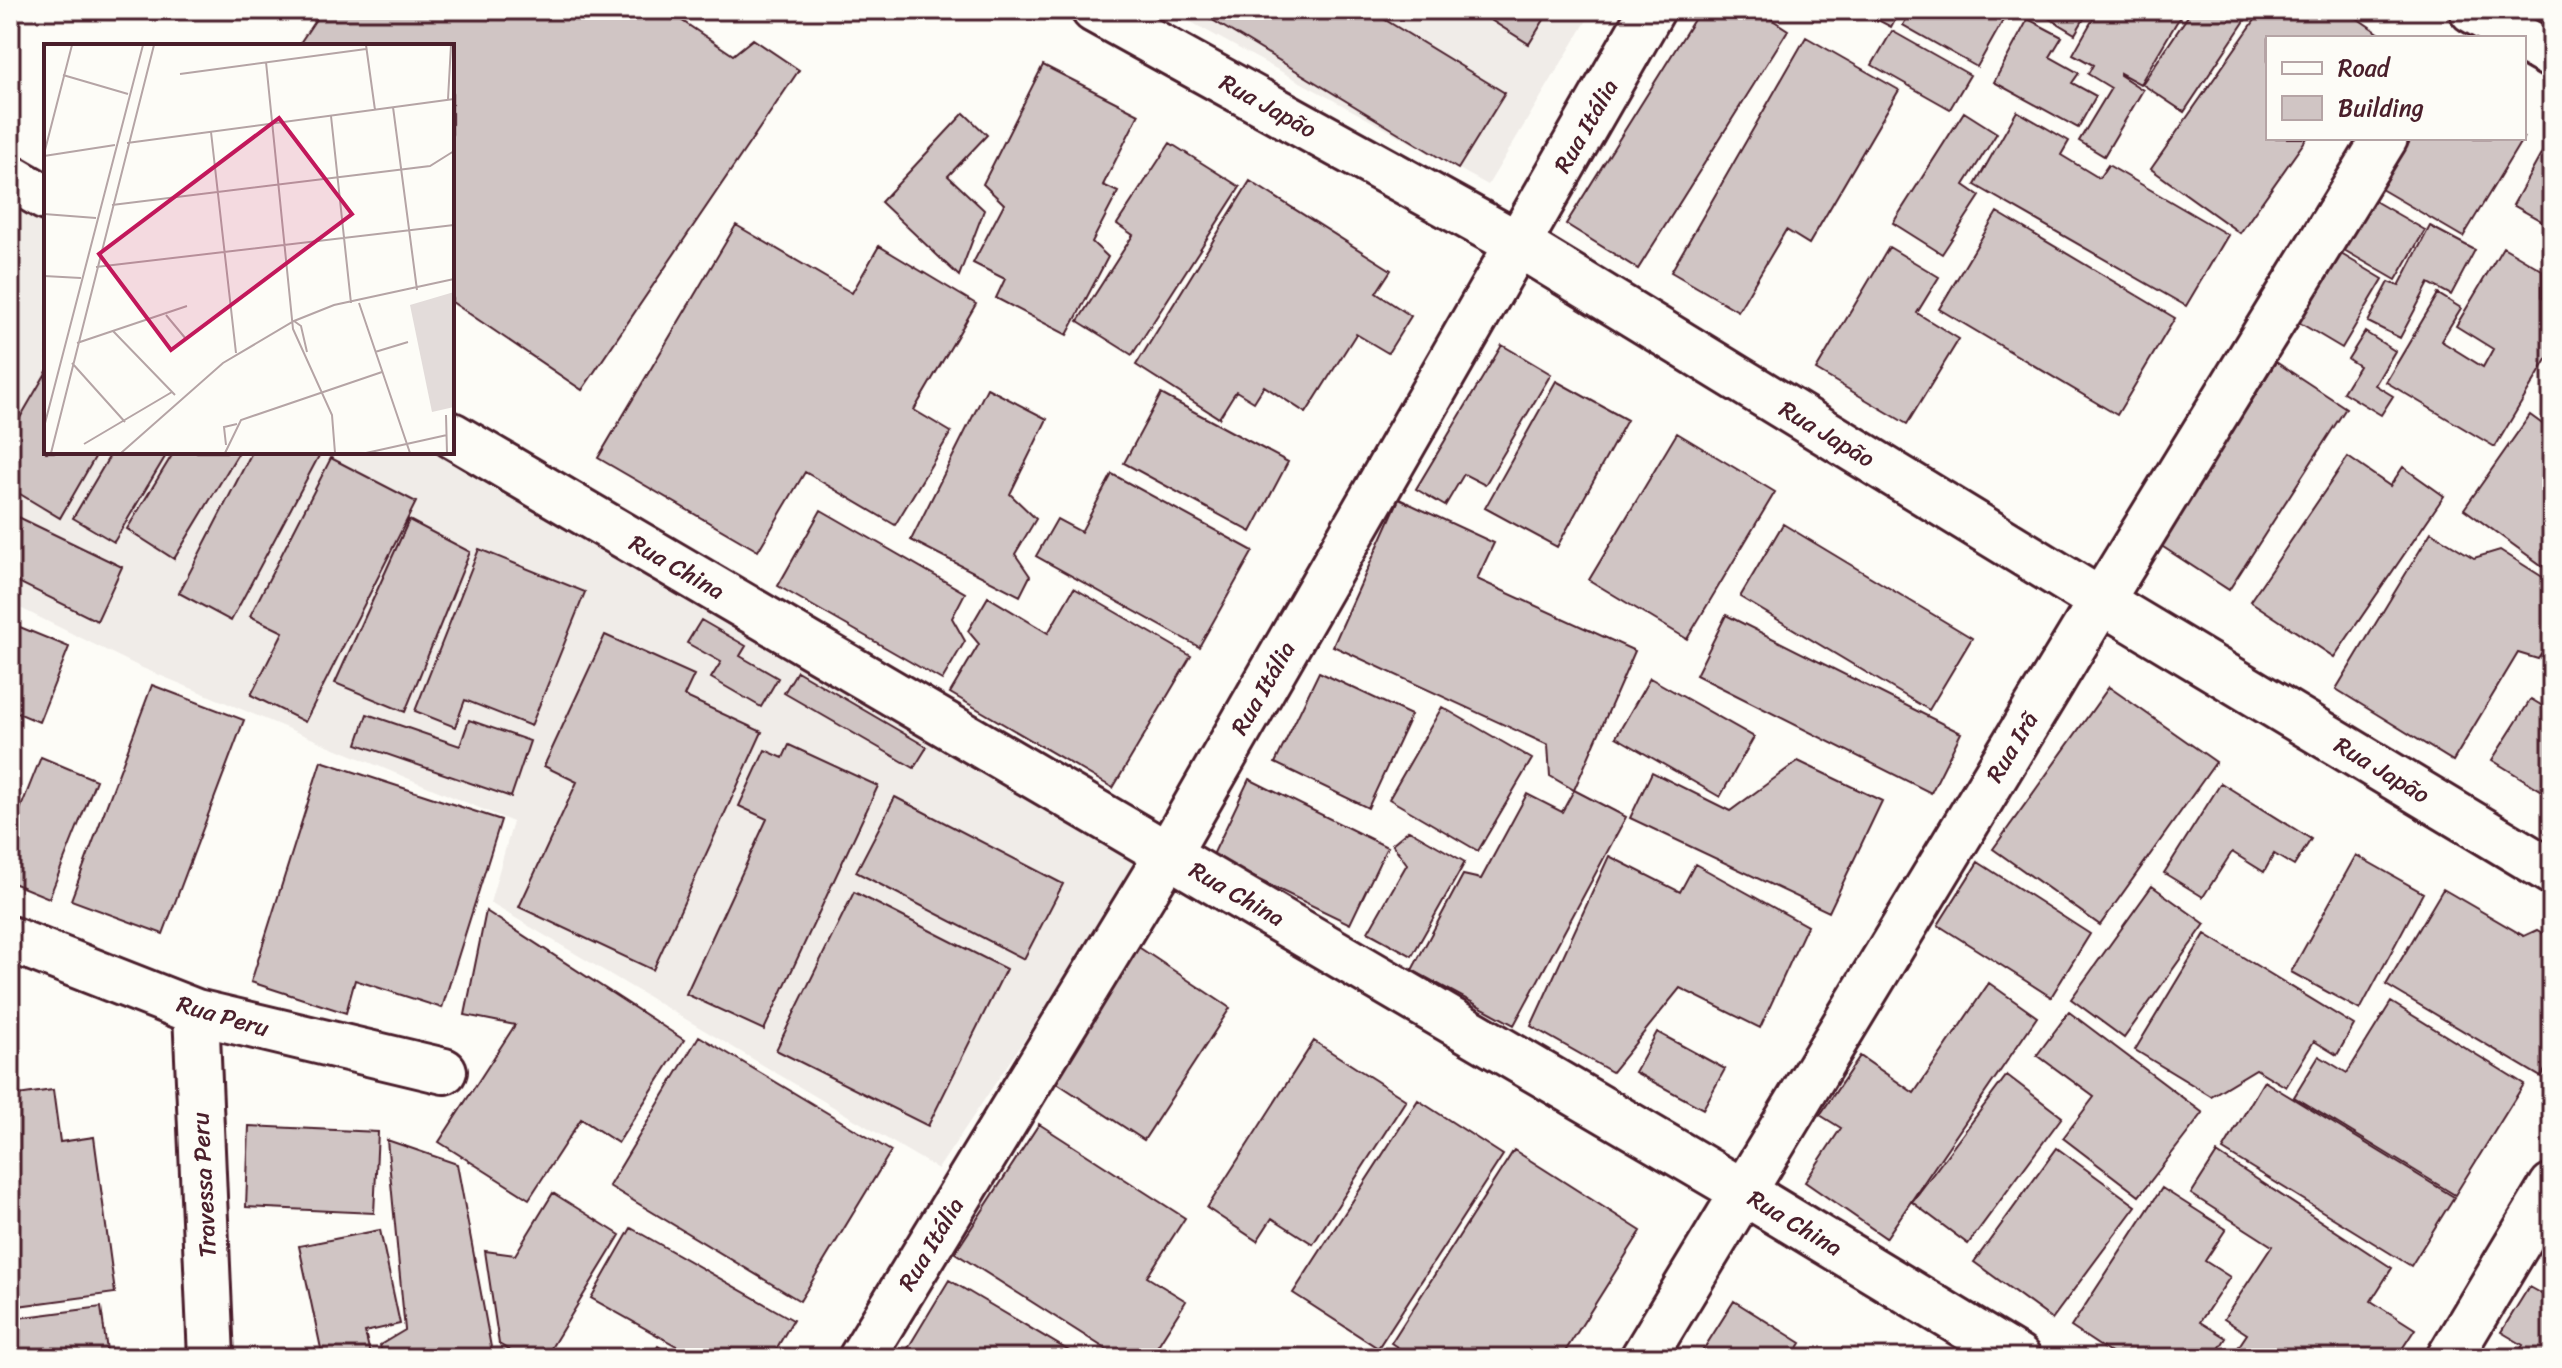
<svg xmlns="http://www.w3.org/2000/svg" width="2562" height="1368" font-family="Sriracha,sans-serif">
<style>
.built{fill:#f0ece8}
.building{fill:#d0c5c4;stroke:#4a1f2b;stroke-width:2}
.lines{fill:none;stroke-linecap:round;stroke-linejoin:round}
.minor-casing{stroke:#4a1f2b;stroke-width:50}
.minor{stroke:#fdfcf7;stroke-width:44}
.labels{text-anchor:middle;dominant-baseline:central;stroke-width:6;stroke-linejoin:round;paint-order:stroke}
.street-label{font-size:24px;fill:#4a1f2b;stroke:#fdfcf7}
.inset-road{fill:none;stroke:#b5a4a5;stroke-width:2}
.view{fill:#c2185b;fill-opacity:0.15;stroke:#c2185b;stroke-width:4}
.inset-edge{fill:none;stroke:#4a1f2b;stroke-width:4}
</style>
<rect width="100%" height="100%" fill="#fdfcf7"/>
<filter id="ink" filterUnits="userSpaceOnUse"><feTurbulence type="fractalNoise" baseFrequency=".0125" numOctaves="2"/><feDisplacementMap in="SourceGraphic" scale="16" xChannelSelector="R" yChannelSelector="G"/><feConvolveMatrix kernelMatrix="1 2 1 2 8 2 1 2 1" color-interpolation-filters="sRGB"/></filter>
<g filter="url(#ink)">
<path class="built" d="M 1169,10 L 1593,10 L 1488,185 Z
M 10,202 L 46,223 L 46,452 L 442,452 L 1145,859 L 938,1169 L 490,903 L 513,822 L 140,667 L 10,603 Z"/>
<path class="building" d="M 322,10 L 666,10 L 733,55 L 753,39 L 799,70 L 582,390 L 452,302 L 452,46 L 298,46 Z
M 1196,10 L 1369,10 L 1505,93 L 1458,169 Z
M 1475,10 L 1550,10 L 1529,44 Z
M 1700,10 L 1757,10 L 1788,30 L 1638,269 L 1566,224 Z
M 1859,10 L 1900,10 L 1891,27 Z
M 1911,10 L 2009,10 L 1977,67 L 1903,25 Z
M 2035,10 L 2089,10 L 2075,34 Z
M 2098,10 L 2184,10 L 2140,84 L 2120,73 L 2120,75 L 2143,90 L 2104,156 L 2079,141 L 2111,88 L 2088,74 L 2093,65 L 2073,54 Z
M 2192,10 L 2252,10 L 2184,112 L 2142,84 Z
M 2262,10 L 2345,10 L 2380,34 L 2377,38 L 2268,38 L 2268,138 L 2307,138 L 2240,233 L 2151,169 Z
M 2028,19 L 2062,37 L 2050,57 L 2079,73 L 2072,83 L 2096,96 L 2078,128 L 1994,82 Z
M 1892,31 L 1970,75 L 1950,109 L 1872,65 Z
M 1806,37 L 1899,90 L 1809,244 L 1786,230 L 1738,311 L 1671,272 Z
M 1043,65 L 1139,114 L 1103,185 L 1118,192 L 1092,242 L 1108,257 L 1067,335 L 996,298 L 1005,279 L 973,263 L 1004,204 L 983,184 Z
M 2017,111 L 2069,141 L 2061,155 L 2099,178 L 2108,165 L 2228,235 L 2186,306 L 1975,185 Z
M 1964,112 L 1997,133 L 1964,185 L 1980,196 L 1942,254 L 1893,223 Z
M 964,113 L 987,135 L 948,176 L 984,210 L 959,276 L 881,202 Z
M 2412,138 L 2523,138 L 2463,237 L 2381,189 Z
M 2549,140 L 2552,142 L 2552,227 L 2513,205 Z
M 1170,143 L 1240,187 L 1132,355 L 1078,321 L 1133,235 L 1117,224 Z
M 1250,181 L 1391,270 L 1376,293 L 1411,316 L 1388,353 L 1356,334 L 1306,413 L 1264,386 L 1254,402 L 1236,391 L 1219,418 L 1136,365 Z
M 2366,196 L 2425,230 L 2396,280 L 2337,246 Z
M 1997,212 L 2175,318 L 2117,415 L 1939,309 Z
M 736,225 L 852,293 L 879,246 L 976,304 L 914,410 L 951,432 L 895,525 L 805,472 L 758,551 L 598,458 Z
M 2430,226 L 2475,250 L 2451,295 L 2429,283 L 2400,338 L 2368,322 L 2389,282 L 2399,286 Z
M 1889,247 L 1939,277 L 1917,313 L 1959,339 L 1907,424 L 1816,370 Z
M 2503,247 L 2542,270 L 2542,297 L 2552,303 L 2552,351 L 2495,447 L 2386,382 L 2438,294 L 2461,308 L 2441,341 L 2483,367 L 2493,349 L 2456,326 Z
M 2336,251 L 2383,279 L 2342,348 L 2295,320 Z
M 2365,332 L 2395,351 L 2375,385 L 2393,396 L 2381,415 L 2343,392 L 2359,366 L 2348,359 Z
M 1502,345 L 1551,374 L 1485,485 L 1464,474 L 1445,506 L 1416,489 Z
M 2276,362 L 2346,408 L 2229,590 L 2160,545 Z
M 46,373 L 46,452 L 98,452 L 60,518 L 10,488 L 10,435 Z
M 1556,381 L 1627,420 L 1557,547 L 1485,508 Z
M 987,388 L 1047,419 L 1010,494 L 1036,519 L 1015,554 L 1030,576 L 1020,596 L 911,540 Z
M 1161,394 L 1288,462 L 1251,532 L 1124,463 Z
M 2530,415 L 2552,431 L 2552,573 L 2464,509 Z
M 1677,433 L 1775,492 L 1687,639 L 1589,580 Z
M 112,452 L 168,452 L 114,542 L 73,518 Z
M 174,452 L 239,452 L 174,559 L 127,529 Z
M 252,452 L 321,452 L 231,621 L 179,593 Z
M 2348,457 L 2390,486 L 2403,467 L 2444,496 L 2334,657 L 2250,601 Z
M 331,458 L 416,502 L 305,722 L 251,695 L 283,632 L 250,616 Z
M 1112,474 L 1253,551 L 1199,647 L 1036,556 L 1057,519 L 1081,532 Z
M 1399,499 L 1494,543 L 1477,579 L 1635,651 L 1574,790 L 1550,776 L 1548,745 L 1333,646 Z
M 821,510 L 965,593 L 952,618 L 965,641 L 942,680 L 778,586 Z
M 10,513 L 122,567 L 97,621 L 10,578 Z
M 409,520 L 470,552 L 405,712 L 335,683 Z
M 1783,524 L 1972,638 L 1929,710 L 1740,597 Z
M 2431,532 L 2474,558 L 2500,550 L 2552,583 L 2552,638 L 2538,659 L 2518,653 L 2453,761 L 2336,689 Z
M 479,549 L 585,592 L 531,726 L 465,700 L 455,727 L 415,711 Z
M 1074,588 L 1191,656 L 1113,788 L 950,693 L 979,644 L 968,631 L 988,597 L 1048,633 Z
M 1726,615 L 1961,733 L 1931,793 L 1696,675 Z
M 701,620 L 746,646 L 740,656 L 778,678 L 761,707 L 711,678 L 721,662 L 687,643 Z
M 10,623 L 69,647 L 39,722 L 11,710 L 10,712 Z
M 605,635 L 694,675 L 684,696 L 762,732 L 653,970 L 519,907 L 577,782 L 544,766 Z
M 797,671 L 927,747 L 914,768 L 784,693 Z
M 1319,672 L 1411,715 L 1368,808 L 1275,763 Z
M 1650,678 L 1754,737 L 1720,797 L 1616,737 Z
M 152,685 L 244,720 L 163,934 L 71,900 Z
M 2109,687 L 2216,762 L 2100,925 L 1993,849 Z
M 2531,699 L 2551,711 L 2552,709 L 2552,797 L 2492,760 Z
M 1442,707 L 1532,759 L 1478,851 L 1389,799 Z
M 367,714 L 460,746 L 469,720 L 530,741 L 511,797 L 357,744 Z
M 789,745 L 878,786 L 764,1030 L 686,994 L 767,819 L 739,806 L 765,750 L 783,758 Z
M 41,757 L 96,780 L 49,898 L 10,882 L 10,835 Z
M 321,761 L 501,820 L 442,1008 L 355,980 L 346,1013 L 251,982 Z
M 1798,761 L 1882,801 L 1829,912 L 1630,818 L 1652,772 L 1730,811 Z
M 1249,779 L 1387,847 L 1350,924 L 1212,857 Z
M 2221,783 L 2311,839 L 2294,866 L 2274,854 L 2264,872 L 2232,852 L 2203,897 L 2164,873 Z
M 1574,790 L 1626,817 L 1514,1025 L 1412,970 L 1463,875 L 1481,879 L 1527,794 L 1562,812 Z
M 895,797 L 1063,884 L 1024,959 L 856,872 Z
M 1409,830 L 1465,862 L 1412,956 L 1368,932 L 1407,864 L 1392,844 Z
M 2356,855 L 2423,893 L 2360,1010 L 2291,972 Z
M 1609,856 L 1680,892 L 1695,864 L 1807,926 L 1760,1028 L 1680,988 L 1612,1072 L 1531,1026 Z
M 1978,862 L 2090,934 L 2051,997 L 1938,925 Z
M 2152,886 L 2205,924 L 2124,1038 L 2071,999 Z
M 2443,889 L 2524,936 L 2537,930 L 2552,939 L 2552,1058 L 2541,1077 L 2386,985 Z
M 854,892 L 1006,969 L 928,1126 L 776,1050 Z
M 486,911 L 684,1040 L 618,1143 L 581,1119 L 529,1199 L 439,1142 L 515,1025 L 465,1015 Z
M 2205,934 L 2354,1025 L 2337,1055 L 2314,1041 L 2286,1087 L 2256,1069 L 2211,1096 L 2135,1050 Z
M 1137,946 L 1230,1008 L 1144,1140 L 1051,1079 Z
M 1989,983 L 2037,1017 L 1886,1238 L 1805,1182 L 1841,1128 L 1820,1115 L 1860,1056 L 1914,1093 Z
M 2391,1002 L 2524,1084 L 2455,1195 L 2294,1097 L 2319,1056 L 2347,1073 Z
M 2069,1012 L 2203,1113 L 2139,1196 L 2063,1138 L 2094,1097 L 2037,1055 Z
M 1657,1032 L 1725,1069 L 1703,1109 L 1635,1072 Z
M 699,1036 L 891,1151 L 800,1301 L 609,1186 Z
M 1314,1041 L 1406,1100 L 1313,1244 L 1272,1218 L 1257,1241 L 1207,1208 Z
M 2007,1075 L 2062,1117 L 1968,1244 L 1912,1202 Z
M 2264,1081 L 2454,1197 L 2411,1266 L 2223,1150 Z
M 53,1090 L 60,1142 L 94,1137 L 115,1293 L 10,1307 L 10,1096 Z
M 1418,1100 L 1503,1155 L 1378,1348 L 1293,1293 Z
M 1039,1124 L 1185,1218 L 1147,1277 L 1186,1301 L 1150,1358 L 1120,1358 L 955,1253 Z
M 249,1126 L 378,1132 L 374,1213 L 246,1207 Z
M 387,1140 L 457,1164 L 493,1358 L 383,1358 L 380,1345 L 405,1330 Z
M 2057,1148 L 2136,1206 L 2052,1319 L 1974,1262 Z
M 1514,1150 L 1641,1231 L 1561,1358 L 1414,1358 L 1391,1343 Z
M 2217,1153 L 2392,1268 L 2371,1301 L 2415,1329 L 2396,1358 L 2231,1358 L 2247,1334 L 2224,1319 L 2272,1246 L 2191,1194 Z
M 2162,1188 L 2226,1229 L 2205,1261 L 2230,1277 L 2200,1322 L 2226,1338 L 2213,1358 L 2118,1358 L 2071,1327 Z
M 553,1193 L 620,1235 L 545,1358 L 522,1358 L 499,1344 L 485,1251 L 515,1255 Z
M 631,1228 L 793,1320 L 771,1358 L 698,1358 L 591,1298 Z
M 380,1230 L 400,1324 L 365,1332 L 371,1358 L 323,1358 L 299,1246 Z
M 949,1280 L 1081,1358 L 902,1358 Z
M 2529,1287 L 2552,1300 L 2552,1358 L 2515,1358 L 2523,1345 L 2501,1332 Z
M 1734,1301 L 1801,1343 L 1792,1358 L 1698,1358 Z
M 101,1307 L 108,1358 L 10,1358 L 10,1319 Z
M 658,1346 L 678,1358 L 650,1358 Z"/>
<g class="lines">
<defs>
<path id="minor" d="M 1094,10 L 1518,244 L 2101,601 L 2552,872
M 2472,10 L 2521,38
M 2524,40 L 2552,56
M 10,177 L 46,198
M 452,435 L 1742,1191 L 2018,1358
M 10,939 L 196,1012 L 444,1071
M 196,1012 L 211,1358
M 861,1358 L 1168,854 L 1652,10
M 1643,1358 L 2101,601 L 2385,138
M 2449,1358 L 2552,1186"/>
</defs>
<use href="#minor" class="minor-casing"/>
<use href="#minor" class="minor"/>
</g>
</g>
<g class="labels">
<g class="street-label">
<text transform="translate(1268 106) rotate(29)">Rua Japão</text>
<text transform="translate(1586 126) rotate(-60)">Rua Itália</text>
<text transform="translate(1827 434) rotate(31)">Rua Japão</text>
<text transform="translate(677 567) rotate(30)">Rua China</text>
<text transform="translate(1263 688) rotate(-60)">Rua Itália</text>
<text transform="translate(2012 747) rotate(-59)">Rua Irã</text>
<text transform="translate(2382 770) rotate(31)">Rua Japão</text>
<text transform="translate(1237 894) rotate(30)">Rua China</text>
<text transform="translate(223 1016) rotate(16)">Rua Peru</text>
<text transform="translate(204 1185) rotate(-93)">Travessa Peru</text>
<text transform="translate(1795 1223) rotate(31)">Rua China</text>
<text transform="translate(931 1244) rotate(-59)">Rua Itália</text>
</g>
</g>
<g transform="translate(44 44)">
<rect width="410" height="410" fill="#fdfcf7"/>
<path d="M 410,248 L 410,363 L 388,368 L 366,261 Z" fill="#e3dcda"/>
<path class="inset-road" d="M 322,1 L 331,66M 222,18 L 249,285 L 288,371 L 291,409M 136,30 L 322,5M 19,31 L 84,50M 404,55 L 407,1M 349,63 L 373,246M 287,72 L 307,259M 167,88 L 192,309M 83,99 L 410,55M 0,110 L 28,1M 0,112 L 71,101M 68,161 L 386,122 L 410,107M 0,170 L 52,174M 52,223 L 410,181M 0,232 L 37,234M 315,259 L 366,409M 122,271 L 142,295M 250,277 L 257,282 L 263,308M 69,287 L 131,351M 33,299 L 143,262M 331,308 L 364,298M 28,319 L 81,378M 402,371 L 403,409M 0,383 L 99,1M 40,400 L 128,348M 182,401 L 180,383 L 193,380M 7,409 L 110,1M 77,409 L 179,319 L 250,277 L 290,261 L 410,235M 181,409 L 197,376 L 338,328M 322,409 L 403,391"/>
<path class="view" d="M 235,74 L 308,170 L 127,306 L 55,210 Z"/>
<rect width="410" height="410" class="inset-edge"/>
</g>
<rect width="2562" height="1368" fill="none" stroke="#fdfcf7" stroke-width="40"/>
<rect x="20" y="20" width="2522" height="1328" fill="none" stroke="#4a1f2b" stroke-width="3" filter="url(#ink)"/>
<rect x="2266" y="36" width="260" height="104" fill="#fdfcf7" stroke="#b5a4a5" stroke-width="2"/>
<rect x="2282" y="62" width="40" height="12" fill="#fdfcf7" stroke="#b5a4a5" stroke-width="2"/>
<text x="2338" y="76" font-size="24" fill="#4a1f2b">Road</text>
<rect x="2282" y="96" width="40" height="24" fill="#d0c5c4" stroke="#b5a4a5" stroke-width="2"/>
<text x="2338" y="116" font-size="24" fill="#4a1f2b">Building</text>
</svg>
